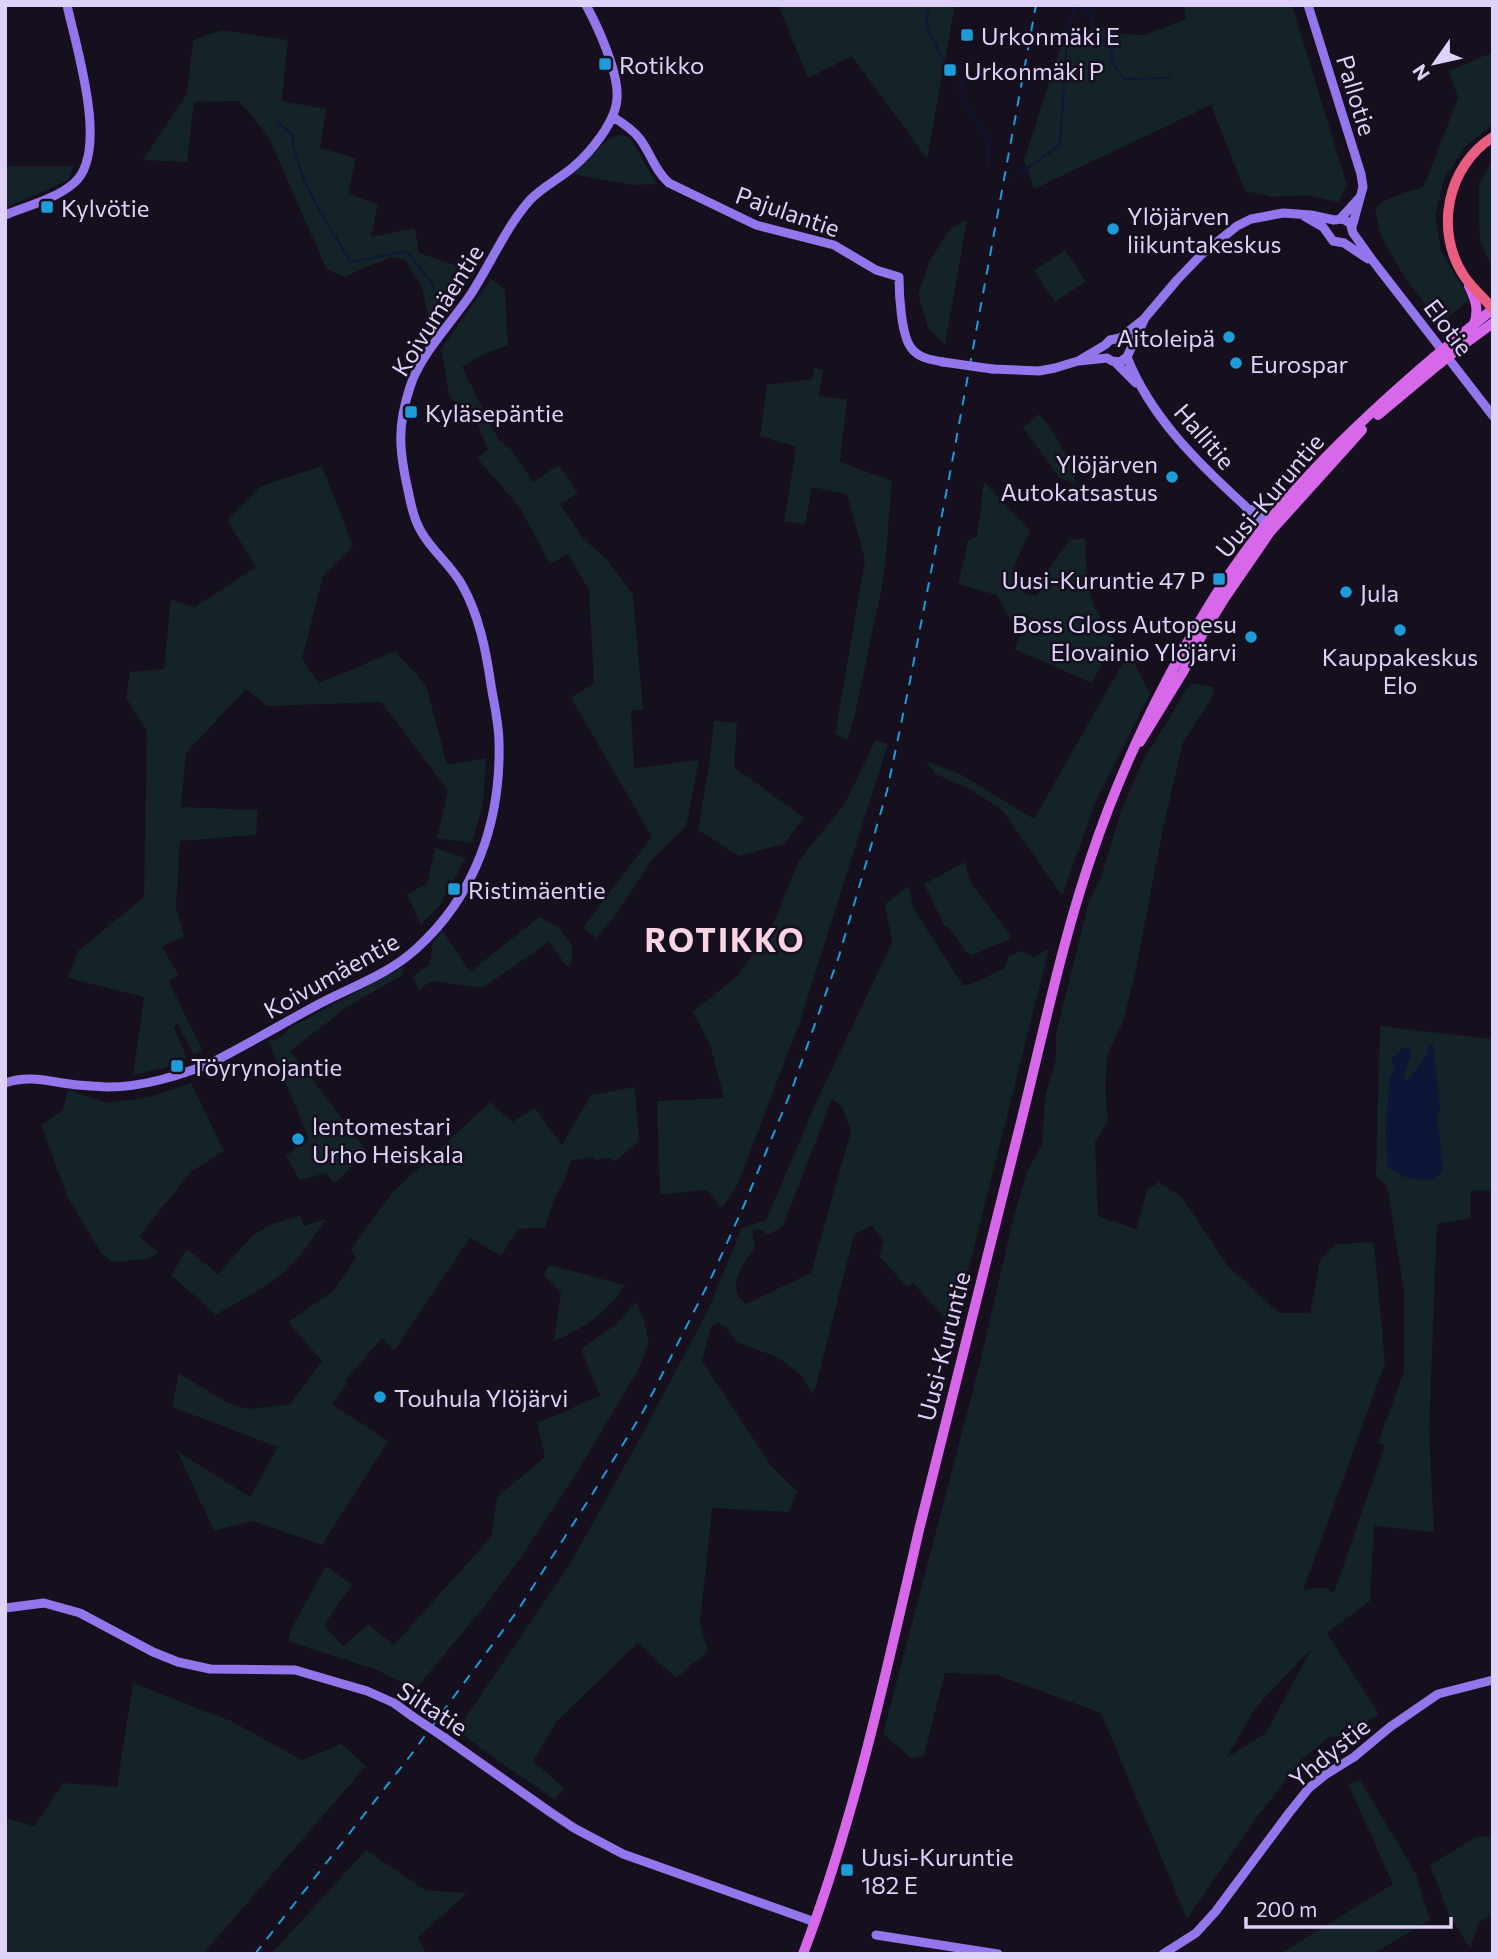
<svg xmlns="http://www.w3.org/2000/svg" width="1498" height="1959" font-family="Commissioner,sans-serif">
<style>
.green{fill:#132327;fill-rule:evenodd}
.water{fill:#0f1537}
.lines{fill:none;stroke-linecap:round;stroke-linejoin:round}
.stream{stroke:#0f1537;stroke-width:2}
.secondary{stroke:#9376ec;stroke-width:9}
.primary{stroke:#d768ea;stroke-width:10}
.highway{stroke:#e95d80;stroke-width:10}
.rail{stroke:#1e9cd9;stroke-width:2;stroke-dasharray:10 9;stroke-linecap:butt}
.secondary-bridge{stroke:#9376ec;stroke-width:9}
.primary-bridge{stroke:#d768ea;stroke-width:10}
.poi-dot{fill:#1e9cd9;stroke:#150f1e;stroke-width:2.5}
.labels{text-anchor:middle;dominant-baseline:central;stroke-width:5;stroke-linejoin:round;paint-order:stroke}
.poi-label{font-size:24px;fill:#dfd2f9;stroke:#150f1e;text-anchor:start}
.street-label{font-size:24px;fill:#dfd2f9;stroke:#150f1e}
.district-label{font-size:32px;font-weight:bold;letter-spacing:2px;fill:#f9d4e3;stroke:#150f1e}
</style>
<rect width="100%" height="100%" fill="#150f1e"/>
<path class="green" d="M 778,5 L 955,5 L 927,159 L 852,56 L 808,78 Z
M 1184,5 L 1292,5 L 1347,185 L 1338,202 L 1307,195 L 1273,197 L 1245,191 L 1211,105 L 1034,189 L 1024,160 L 1061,46 L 1097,25 L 1123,34 L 1144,35 L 1186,19 Z
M 221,30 L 288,40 L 282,101 L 326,109 L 320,148 L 356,158 L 348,194 L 378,204 L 371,237 L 415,228 L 419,253 L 476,272 L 430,322 L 422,288 L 405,260 L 391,257 L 344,277 L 326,268 L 268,136 L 239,101 L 194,102 L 187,162 L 143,160 L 187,94 L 193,40 Z
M 1493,54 L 1493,124 L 1465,147 L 1445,177 L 1435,215 L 1441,251 L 1470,299 L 1440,324 L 1405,278 L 1381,236 L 1375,209 L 1382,201 L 1424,186 L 1458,98 L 1449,71 L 1486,55 Z
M 619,135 L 626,136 L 632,141 L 657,184 L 632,185 L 573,174 C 587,162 602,139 619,135 Z
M 1493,162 L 1493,264 L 1490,264 L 1480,241 L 1479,220 L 1479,184 L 1490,164 Z
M 5,166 L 73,166 L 69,180 L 5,208 Z
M 967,220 L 945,345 L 928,328 L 918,294 L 930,260 L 951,228 Z
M 1065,250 L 1086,281 L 1055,302 L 1034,271 Z
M 491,279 L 505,290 L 508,346 L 485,353 L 462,367 L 498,439 L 510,448 L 533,482 L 559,465 L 578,493 L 560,504 L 583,538 L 607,560 L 633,594 L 643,710 L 631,710 L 634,768 L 699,760 L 686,827 L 653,859 L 613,918 L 596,938 L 583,928 L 652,837 L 571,698 L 594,683 L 589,590 L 568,554 L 550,564 L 520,508 L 477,458 L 488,450 L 474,414 L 450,398 L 441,349 Z
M 814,368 L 823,370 L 819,396 L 847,399 L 840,462 L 892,481 L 884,577 L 855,714 L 848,740 L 835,734 L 865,560 L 847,494 L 812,487 L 805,525 L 784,521 L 796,447 L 760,436 L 767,385 L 812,379 Z
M 1039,414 C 1058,436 1068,457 1077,485 L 1060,478 L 1023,428 Z
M 322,466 L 353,546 L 323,576 L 302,659 L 319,683 L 395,651 L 426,685 L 447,765 L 486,758 L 483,804 L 472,843 L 437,838 L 448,790 L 381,702 L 267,706 L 246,689 L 186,753 L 181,807 L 258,810 L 256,835 L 180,841 L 176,907 L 184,936 L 162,947 L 179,975 L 169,981 L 202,1050 L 194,1055 L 177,1023 L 174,1028 L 187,1058 L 167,1067 L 133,1075 L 144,997 L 68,978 L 78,951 L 144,897 L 147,731 L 126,698 L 130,672 L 164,669 L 171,600 L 195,607 L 256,567 L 227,520 L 261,486 Z
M 984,482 L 1030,530 L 1012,571 L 1024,593 L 1037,596 L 1045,583 L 1046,572 L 1070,540 L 1085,538 L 1087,583 L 1094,606 L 1114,641 L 1092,683 L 1015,649 L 1024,626 L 1010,619 L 997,595 L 958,584 L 968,541 L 977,536 Z
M 1129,652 L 1150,694 L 1096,801 L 1062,896 L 1002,810 L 968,788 L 935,774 L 926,761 L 962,775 L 1034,819 Z
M 1193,683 L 1214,687 L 1212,698 L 1183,742 L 1163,828 L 1136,970 L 1123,1022 L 1108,1053 L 1105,1086 L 1108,1121 L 1095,1142 L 1098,1216 L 1136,1229 L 1147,1191 L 1158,1182 L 1181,1196 L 1227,1265 L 1279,1313 L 1310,1313 L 1320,1260 L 1337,1244 L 1374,1242 L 1385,1363 L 1303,1591 C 1315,1588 1324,1585 1334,1593 L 1385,1445 L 1378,1443 L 1404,1371 L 1404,1290 L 1387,1186 L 1376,1176 L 1380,1026 L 1493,1039 L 1493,1191 L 1471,1190 L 1470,1218 L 1437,1224 L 1429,1430 L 1434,1532 L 1374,1526 L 1370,1601 L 1327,1633 L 1379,1714 L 1345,1736 L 1329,1737 L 1301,1760 L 1254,1821 L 1187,1919 L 1101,1713 L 997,1675 L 945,1673 L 924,1755 L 911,1758 L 883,1734 L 979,1367 L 1014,1215 L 1028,1169 L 1042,1145 L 1045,1097 L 1056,1059 L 1056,1034 L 1089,901 L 1101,877 L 1122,808 L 1144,758 L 1175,709 L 1185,690 ZM 1411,1056 L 1406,1067 L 1404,1078 L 1407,1081 L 1426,1057 L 1440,1108 L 1436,1120 L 1439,1130 L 1388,1168 L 1386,1126 L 1390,1076 L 1394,1071 L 1394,1064 L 1391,1060 ZM 1311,1649 L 1266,1733 L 1227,1757 L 1256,1707 Z
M 714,721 L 737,723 L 734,767 L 804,818 L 784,844 L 739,856 L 698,830 L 710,758 Z
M 875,741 L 888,744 L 799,1024 L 738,1184 L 722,1208 L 706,1190 L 660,1195 L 657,1101 L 724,1098 L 710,1045 L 693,1012 L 737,976 L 771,929 L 798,862 L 845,803 Z
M 435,848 L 466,858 L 440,905 L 421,925 L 407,894 L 427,884 Z
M 965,862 L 970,881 L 1012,938 L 973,955 L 965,951 L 951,930 L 944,925 L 924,884 Z
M 909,886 L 913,908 L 963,985 L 969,985 L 1005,968 L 1009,956 L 1022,951 L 1034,957 L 1049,949 L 953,1331 L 950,1324 L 913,1283 L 907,1287 L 879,1256 L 884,1241 L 872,1225 L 854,1235 L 815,1390 L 812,1393 L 800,1374 L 777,1357 L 737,1342 L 727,1329 L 719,1323 L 711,1327 L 702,1361 L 772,1467 L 797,1491 L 789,1512 L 712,1508 L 700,1624 L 708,1651 L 676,1678 L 638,1643 L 557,1721 L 533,1761 L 565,1789 L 554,1799 L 487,1753 L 457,1730 L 570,1564 L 644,1431 L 707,1312 L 742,1228 L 766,1220 L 817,1100 L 892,943 L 885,904 ZM 832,1099 L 841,1105 L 851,1131 L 811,1273 L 746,1304 C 743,1301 739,1298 738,1295 C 731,1277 746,1260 755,1248 L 752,1231 L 760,1229 L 768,1235 L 783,1226 Z
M 539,917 L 558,927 L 572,945 L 572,961 L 567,967 L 549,942 L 482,988 L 431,981 L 419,990 L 413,976 L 430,964 L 433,942 L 442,930 L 470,972 Z
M 403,967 L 404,972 L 401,976 L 350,1005 L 290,1051 L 367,1151 L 334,1184 L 326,1173 L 300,1180 L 286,1156 L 308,1137 L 268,1040 C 276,1042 284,1035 289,1028 Z
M 191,1083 L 224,1151 L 191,1172 L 139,1236 L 159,1253 L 145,1259 L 113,1262 L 102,1254 L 68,1198 L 41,1125 L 63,1110 L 68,1090 L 107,1103 L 149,1097 Z
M 635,1087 L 639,1141 L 616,1161 L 607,1158 L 596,1160 L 594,1157 L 571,1160 L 564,1182 L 554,1199 L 545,1228 L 518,1229 L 501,1256 L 470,1238 L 394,1351 L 382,1338 L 345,1381 L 347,1383 L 332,1404 L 388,1441 L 322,1545 L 253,1521 L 214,1531 L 177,1451 L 250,1497 L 278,1447 L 172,1407 L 179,1373 L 226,1402 L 247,1409 L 290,1404 L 322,1361 L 288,1322 L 333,1291 L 356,1258 L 351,1249 L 393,1192 L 490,1102 L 512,1122 L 535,1108 L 562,1145 L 591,1095 Z
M 300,1216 L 304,1226 L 326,1219 C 311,1242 295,1265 273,1281 C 255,1294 234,1303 216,1315 L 171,1275 L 187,1249 L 218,1274 L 253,1235 L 272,1224 Z
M 549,1265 L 625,1285 C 609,1311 582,1330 554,1341 L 561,1292 L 544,1275 Z
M 636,1302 L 644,1321 L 649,1343 L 638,1370 L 576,1474 L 524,1553 L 487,1603 L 415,1690 L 380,1671 L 288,1641 L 291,1629 L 326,1566 L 352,1585 L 324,1625 L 343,1646 L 368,1624 L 394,1645 L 491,1537 L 497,1497 L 545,1457 L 537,1423 L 600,1396 L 581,1349 L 615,1325 Z
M 133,1683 L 231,1721 L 302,1760 L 341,1744 L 366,1766 L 203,1954 L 5,1954 L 5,1818 L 34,1826 L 63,1783 L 117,1787 Z
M 1360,1780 L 1415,1872 L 1430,1920 L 1373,1954 L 1280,1954 L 1393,1884 L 1348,1784 Z
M 1493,1835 L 1493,1914 L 1480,1921 L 1470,1948 L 1449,1915 L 1430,1865 L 1474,1838 Z
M 366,1850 L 425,1890 L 467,1893 L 418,1937 L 426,1954 L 271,1954 Z"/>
<path class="water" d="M 1433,1044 L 1440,1108 L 1436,1120 L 1439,1130 L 1443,1172 L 1430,1181 L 1404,1177 L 1388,1168 L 1386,1126 L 1390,1076 L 1394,1071 L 1394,1064 L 1391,1059 L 1403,1048 L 1410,1048 C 1412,1059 1406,1067 1404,1078 L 1407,1081 L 1426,1057 L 1428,1047 Z"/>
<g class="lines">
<path class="stream" d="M 928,5 L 927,28 L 945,63 L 966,73 L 959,89 L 989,144 L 988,165
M 278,122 L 292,135 C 296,178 329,226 351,262 L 406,251 L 431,282 L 440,307
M 1012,179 L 1060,145 L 1067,38 L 1075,6 L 1093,11 L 1091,38 L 1112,44 L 1111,61 L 1124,79 L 1170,78"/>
<path class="secondary" d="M 1308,5 L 1361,174 L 1363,187 L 1352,227
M 613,117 C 623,123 633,130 640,139 C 651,154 655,171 669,183 L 756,225 L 834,245 L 876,270 L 899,277 C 899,293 901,337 912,349 C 919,358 932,360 943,362
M 5,215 C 27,206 56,199 74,183 C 110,152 76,47 67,5
M 1304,216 L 1323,227 L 1333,241 L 1344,243 L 1368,259
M 1341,218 L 1360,197
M 1120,338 L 1144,319 L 1177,280 L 1202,254 L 1237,226 L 1251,219 L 1283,213 L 1311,215 L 1334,220 L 1343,219 L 1350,223 L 1353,233 L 1373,261 L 1493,416
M 1127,357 C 1150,416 1197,462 1243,504 C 1252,513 1258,523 1269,531
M 1107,358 L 1112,361 L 1120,362 L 1127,357 L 1144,320
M 1079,361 L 1107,358
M 1115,362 L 1136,383
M 992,369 L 1039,371 L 1055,368 L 1078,361 L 1105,345 L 1110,340 L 1120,338
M 1247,508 L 1258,511 L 1274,524
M 5,1083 C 28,1075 47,1081 70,1084 C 83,1086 95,1086 108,1087 C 143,1087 177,1076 209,1064 C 246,1045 282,1024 319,1004 C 351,987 389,974 416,949 C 475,896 501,822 499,743 C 499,724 494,704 491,685 C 486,650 479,615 462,585 C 451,565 433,552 422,533 C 414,520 411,505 408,490 C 399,450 397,426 410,387 C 420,355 452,322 471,294 C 491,263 506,227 530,200 C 542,187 559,179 572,168 C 590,153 616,122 617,98 C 619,73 598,27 586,5
M 5,1608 L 44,1603 L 80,1613 L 153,1652 L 178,1662 L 210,1669 L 295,1670 L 367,1691 L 394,1703 L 412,1716
M 445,1738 L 550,1812 L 574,1828 L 623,1854 L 815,1922
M 876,1935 L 998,1954
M 1163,1954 L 1196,1933 L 1216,1911 L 1289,1813 L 1309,1788 L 1325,1775 L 1354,1757 L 1390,1727 L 1438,1694 L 1493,1680"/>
<path class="primary" d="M 1469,286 C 1476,300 1479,310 1474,325
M 1457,338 L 1493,309
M 1463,345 L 1493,323
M 1378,415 L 1439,364
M 1140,742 L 1183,672 L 1203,633 L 1224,599 L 1270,532 L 1362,430
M 803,1954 C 855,1817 886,1673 919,1530 C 951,1399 985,1269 1017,1138 C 1041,1044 1060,948 1091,857 C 1122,765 1164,678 1215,596 C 1273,503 1352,427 1434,357"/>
<path class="highway" d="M 1493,137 C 1447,166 1434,231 1464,276 C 1472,288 1484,298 1493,309"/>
<path class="rail" d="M 255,1954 L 410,1756 L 518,1610 L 593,1493 L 644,1410 L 712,1276 L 745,1203 L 792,1089 L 839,956 L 887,791 L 909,686 L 951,468 L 1036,5"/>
<path class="secondary-bridge" d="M 943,362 L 992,369
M 412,1716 L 445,1738"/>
<path class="primary-bridge" d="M 1434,357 L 1457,338
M 1439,364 L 1463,345"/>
</g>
<g class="poi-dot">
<rect x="960" y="28" width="14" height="14" rx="3.5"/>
<rect x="598" y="57" width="14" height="14" rx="3.5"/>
<rect x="943" y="63" width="14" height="14" rx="3.5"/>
<rect x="40" y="200" width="14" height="14" rx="3.5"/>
<circle cx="1113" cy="229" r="7"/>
<circle cx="1229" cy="337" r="7"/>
<circle cx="1236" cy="363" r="7"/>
<rect x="404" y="405" width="14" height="14" rx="3.5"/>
<circle cx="1172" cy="477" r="7"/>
<rect x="1212" y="572" width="14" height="14" rx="3.5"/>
<circle cx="1346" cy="592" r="7"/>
<circle cx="1400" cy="630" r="7"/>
<circle cx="1251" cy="637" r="7"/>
<rect x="447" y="882" width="14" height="14" rx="3.5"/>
<rect x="170" y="1059" width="14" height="14" rx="3.5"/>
<circle cx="298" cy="1139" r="7"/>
<circle cx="380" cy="1397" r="7"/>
<rect x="840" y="1863" width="14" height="14" rx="3.5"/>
</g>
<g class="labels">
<g class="poi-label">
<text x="981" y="35">Urkonmäki E</text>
<text x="619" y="64">Rotikko</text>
<text x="964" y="70">Urkonmäki P</text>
<text x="61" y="207">Kylvötie</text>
<text x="1127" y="215">Ylöjärven<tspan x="1127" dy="28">liikuntakeskus</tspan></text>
<text x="1215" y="337" text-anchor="end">Aitoleipä</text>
<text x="1250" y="363">Eurospar</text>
<text x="425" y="412">Kyläsepäntie</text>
<text x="1158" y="463" text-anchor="end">Ylöjärven<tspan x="1158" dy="28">Autokatsastus</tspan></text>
<text x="1205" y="579" text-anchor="end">Uusi-Kuruntie 47 P</text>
<text x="1360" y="592">Jula</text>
<text x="1237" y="623" text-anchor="end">Boss Gloss Autopesu<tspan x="1237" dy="28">Elovainio Ylöjärvi</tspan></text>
<text x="1400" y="656" text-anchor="middle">Kauppakeskus<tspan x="1400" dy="28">Elo</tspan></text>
<text x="468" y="889">Ristimäentie</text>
<text x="191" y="1066">Töyrynojantie</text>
<text x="312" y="1125">lentomestari<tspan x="312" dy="28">Urho Heiskala</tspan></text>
<text x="394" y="1397">Touhula Ylöjärvi</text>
<text x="861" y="1856">Uusi-Kuruntie<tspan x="861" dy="28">182 E</tspan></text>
</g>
<g class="street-label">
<text transform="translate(1357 95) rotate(73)">Pallotie</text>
<text transform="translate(788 211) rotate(19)">Pajulantie</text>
<text transform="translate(437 310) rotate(-58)">Koivumäentie</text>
<text transform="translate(1449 327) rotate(53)">Elotie</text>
<text transform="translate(1205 436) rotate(49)">Hallitie</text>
<text transform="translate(1269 495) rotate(-50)">Uusi-Kuruntie</text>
<text transform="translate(331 975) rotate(-29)">Koivumäentie</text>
<text transform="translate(943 1346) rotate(-76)">Uusi-Kuruntie</text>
<text transform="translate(433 1708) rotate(33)">Siltatie</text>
<text transform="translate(1329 1752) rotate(-39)">Yhdystie</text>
</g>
<g class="district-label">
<text x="725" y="939">ROTIKKO</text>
</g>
</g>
<rect width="1498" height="1959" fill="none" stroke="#dfd2f9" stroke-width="14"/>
<g transform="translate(1435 63) rotate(236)" stroke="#150f1e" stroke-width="5" paint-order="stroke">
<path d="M0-5L12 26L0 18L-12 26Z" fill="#dfd2f9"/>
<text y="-10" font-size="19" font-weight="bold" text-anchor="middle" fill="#dfd2f9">N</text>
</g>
<path d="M1246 1917v10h205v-10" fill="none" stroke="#dfd2f9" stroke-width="3.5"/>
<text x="1256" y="1917" font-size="21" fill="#dfd2f9" stroke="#150f1e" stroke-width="5" paint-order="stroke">200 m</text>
</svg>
